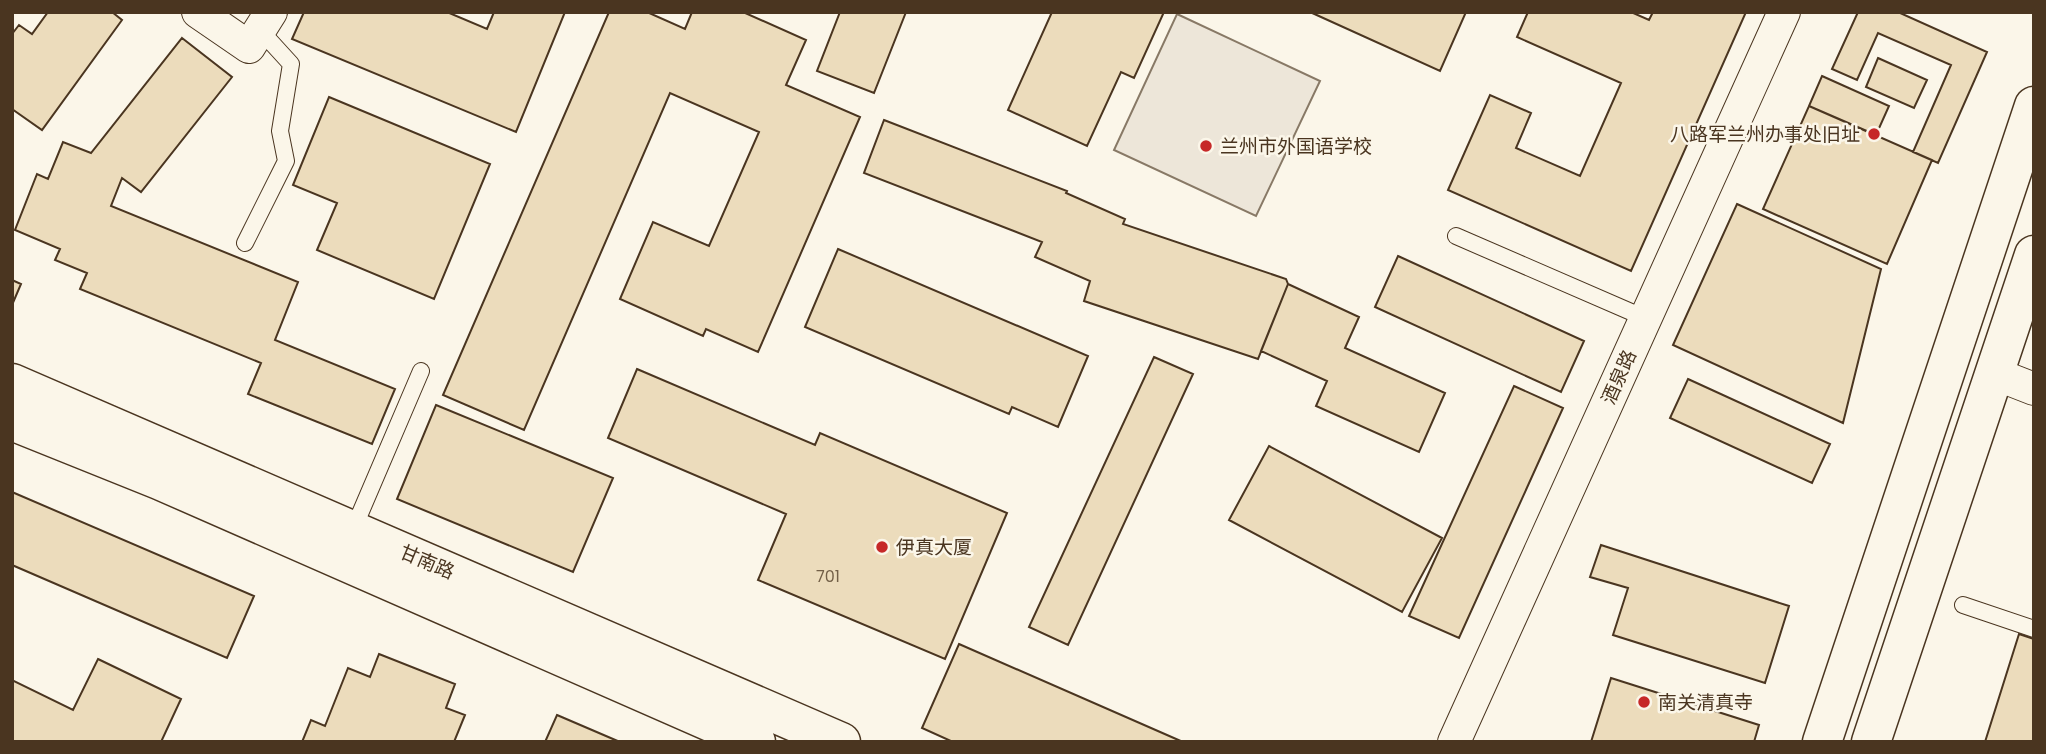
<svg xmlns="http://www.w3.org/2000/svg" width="2046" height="754" font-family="Poppins,'Noto Sans SC',sans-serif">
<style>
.green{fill:#ede6d9;stroke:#887966;stroke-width:2}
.building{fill:#ecdcbc;stroke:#4a3520;stroke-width:2}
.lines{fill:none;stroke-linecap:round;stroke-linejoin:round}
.service-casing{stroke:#4a3520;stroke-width:18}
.minor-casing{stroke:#4a3520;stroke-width:34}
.tertiary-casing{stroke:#4a3520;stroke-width:41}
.secondary-casing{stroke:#4a3520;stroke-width:41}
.service{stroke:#fbf6e9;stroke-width:16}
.minor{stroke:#fbf6e9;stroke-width:32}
.tertiary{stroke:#fbf6e9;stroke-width:38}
.secondary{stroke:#fbf6e9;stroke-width:38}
.poi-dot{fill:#c62828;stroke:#fbf6e9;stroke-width:2.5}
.labels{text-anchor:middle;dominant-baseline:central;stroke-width:5;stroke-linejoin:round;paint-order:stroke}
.number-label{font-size:16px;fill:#725f47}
.poi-label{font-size:19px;fill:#4a3520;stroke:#fbf6e9;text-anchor:start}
.street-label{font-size:19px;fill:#4a3520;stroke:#fbf6e9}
</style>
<rect width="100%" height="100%" fill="#fbf6e9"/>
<path class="green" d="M 1177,14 L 1320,81 L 1256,216 L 1114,150 Z"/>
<path class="building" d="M 48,12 L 112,12 L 122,20 L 42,130 L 12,109 L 12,34 L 19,25 L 32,34 Z
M 304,12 L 447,12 L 487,29 L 494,12 L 565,12 L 516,132 L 292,39 Z
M 609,12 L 647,12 L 685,29 L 692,12 L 743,12 L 806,40 L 786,85 L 860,117 L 758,352 L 706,329 L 703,336 L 620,299 L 653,222 L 709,246 L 759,132 L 670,93 L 524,430 L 443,395 Z
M 840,12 L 906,12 L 874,93 L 817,71 Z
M 1052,12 L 1164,12 L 1134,78 L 1121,72 L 1087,146 L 1008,110 Z
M 1310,12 L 1466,12 L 1440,71 Z
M 1528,12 L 1631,12 L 1649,20 L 1653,12 L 1746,12 L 1631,271 L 1448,190 L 1490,95 L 1531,113 L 1516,148 L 1580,176 L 1621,83 L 1517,37 Z
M 1858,12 L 1898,12 L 1987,52 L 1938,163 L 1913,152 L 1951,65 L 1878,33 L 1857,80 L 1832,69 Z
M 182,38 L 232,77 L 141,192 L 122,178 L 111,206 L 298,282 L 275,340 L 395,389 L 372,444 L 248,394 L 261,363 L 80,289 L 87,273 L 55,260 L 60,249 L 15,230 L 37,174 L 48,179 L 63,142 L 91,153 Z
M 1878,58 L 1927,80 L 1914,108 L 1866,87 Z
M 1822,76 L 1889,106 L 1876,135 L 1809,106 Z
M 329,97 L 490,164 L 434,299 L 317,250 L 337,203 L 293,185 Z
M 1809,106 L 1932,160 L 1887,264 L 1763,209 Z
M 884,120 L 1067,191 L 1066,193 L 1125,219 L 1123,224 L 1286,279 L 1288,284 L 1258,359 L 1084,301 L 1090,281 L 1035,257 L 1042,242 L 864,173 Z
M 1737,204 L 1881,269 L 1843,423 L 1673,345 Z
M 838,249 L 1088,356 L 1058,427 L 1012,407 L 1009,414 L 805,327 Z
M 1398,256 L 1584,341 L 1561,392 L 1375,307 Z
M 12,280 L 21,284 L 12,305 Z
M 1288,284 L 1359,317 L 1345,348 L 1445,393 L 1419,452 L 1316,406 L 1327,381 L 1261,351 Z
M 1154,357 L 1193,374 L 1068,645 L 1029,627 Z
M 637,369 L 815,445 L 820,433 L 1007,513 L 945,659 L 758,580 L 786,514 L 608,438 Z
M 1688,379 L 1830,444 L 1812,483 L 1670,418 Z
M 1514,386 L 1563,408 L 1459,638 L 1409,616 Z
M 436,405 L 613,478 L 573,572 L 397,499 Z
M 1269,446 L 1442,538 L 1402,612 L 1229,520 Z
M 12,492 L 254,596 L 227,658 L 12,565 Z
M 1601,545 L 1789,606 L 1765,683 L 1613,635 L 1628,588 L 1590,577 Z
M 2019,634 L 2034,639 L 2034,742 L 1985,742 Z
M 959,644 L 1183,742 L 953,742 L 922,728 Z
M 379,654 L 455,684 L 446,708 L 465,715 L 454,742 L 302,742 L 311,720 L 325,726 L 348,668 L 370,677 Z
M 98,659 L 181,699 L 161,742 L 12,742 L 12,680 L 73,710 Z
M 1611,678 L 1759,725 L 1754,742 L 1591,742 Z
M 557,715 L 620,742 L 545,742 Z"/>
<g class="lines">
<defs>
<path id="service" d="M 1456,236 L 1645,318
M 245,243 L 286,161 L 280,131 L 291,64 L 260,30
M 353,530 L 421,371
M 1963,605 L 2034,629"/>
<path id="minor" d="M 198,12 L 249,47 L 271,12
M 1993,373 L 2034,389
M 1454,742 L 1784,12"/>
<path id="tertiary" d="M 12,383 L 841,742
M 12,421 L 159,480 L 756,742"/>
<path id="secondary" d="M 1822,742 L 2034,106
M 1871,742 L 2034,255"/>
</defs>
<use href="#service" class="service-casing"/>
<use href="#minor" class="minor-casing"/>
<use href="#tertiary" class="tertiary-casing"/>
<use href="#secondary" class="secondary-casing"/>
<use href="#service" class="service"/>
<use href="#minor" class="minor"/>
<use href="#tertiary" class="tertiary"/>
<use href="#secondary" class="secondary"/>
</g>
<g class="poi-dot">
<circle cx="1874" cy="134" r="7"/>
<circle cx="1206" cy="146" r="7"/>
<circle cx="882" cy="547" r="7"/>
<circle cx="1644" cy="702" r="7"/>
</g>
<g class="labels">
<g class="number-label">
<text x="828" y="576">701</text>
</g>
<g class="poi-label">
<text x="1860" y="134" text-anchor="end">八路军兰州办事处旧址</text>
<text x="1220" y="146">兰州市外国语学校</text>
<text x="896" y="547">伊真大厦</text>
<text x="1658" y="702">南关清真寺</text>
</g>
<g class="street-label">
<text transform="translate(1619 377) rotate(-66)">酒泉路</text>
<text transform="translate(427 562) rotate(23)">甘南路</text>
</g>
</g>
<rect width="2046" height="754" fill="none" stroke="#4a3520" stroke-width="28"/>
</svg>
